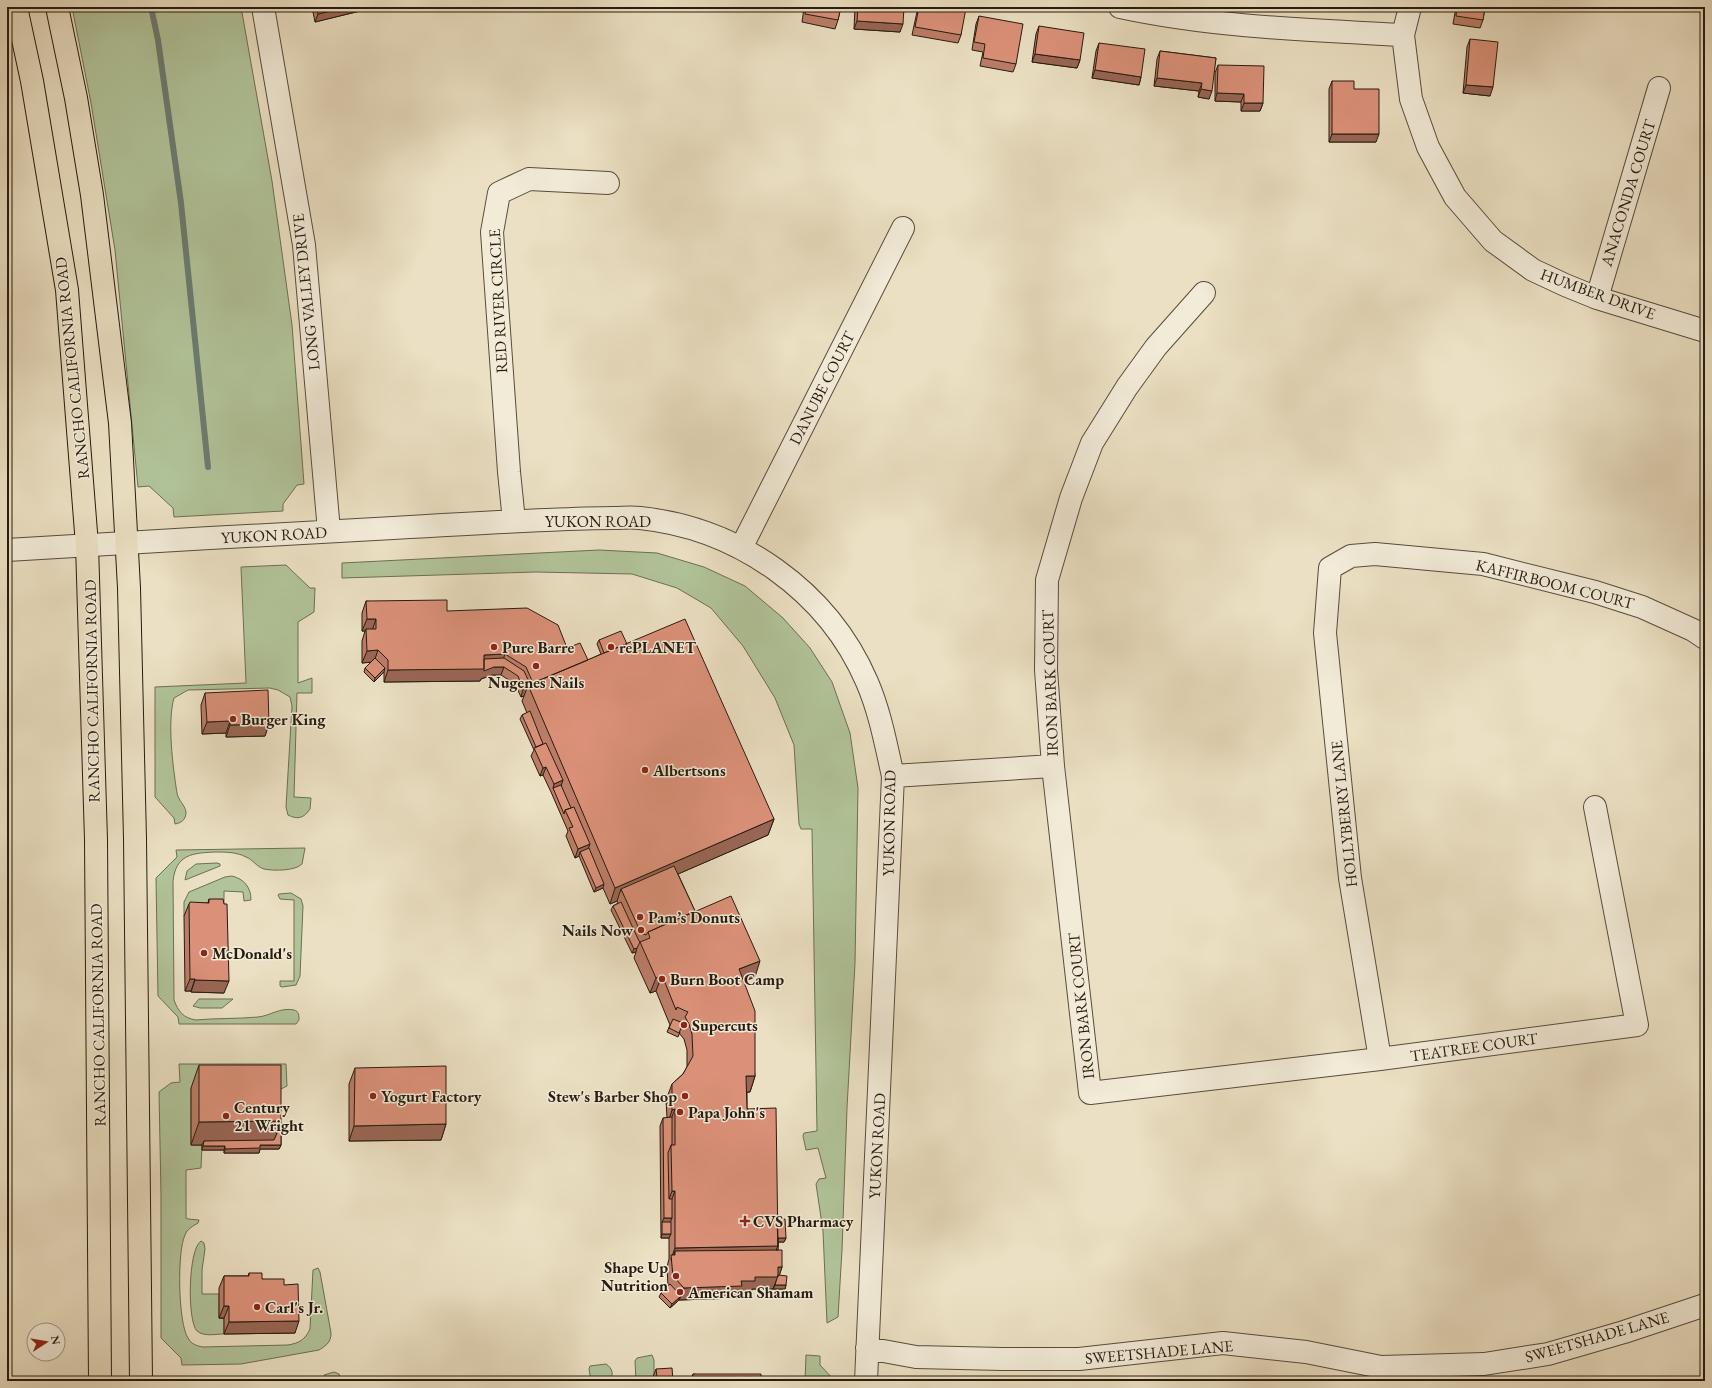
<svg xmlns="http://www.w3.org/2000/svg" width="1712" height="1388" font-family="'EB Garamond',serif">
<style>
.green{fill:#b1c399;stroke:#6c6f54}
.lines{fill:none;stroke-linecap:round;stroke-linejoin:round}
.stream{stroke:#6b7c73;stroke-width:6}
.minor-casing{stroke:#584c3c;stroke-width:24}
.major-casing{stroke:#271b0f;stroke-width:24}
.minor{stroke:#f2ebd8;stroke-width:22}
.major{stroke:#ebe0c3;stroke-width:22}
.wall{fill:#bc7d68;stroke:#271b0f}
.shaded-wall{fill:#965;stroke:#271b0f}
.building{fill:#db9179;stroke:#271b0f}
.poi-dot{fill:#8f2418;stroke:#f2ebd8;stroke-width:1.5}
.labels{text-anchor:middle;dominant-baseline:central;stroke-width:3;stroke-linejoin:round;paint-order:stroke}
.street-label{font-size:16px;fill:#271b0f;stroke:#f2ebd8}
.poi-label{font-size:16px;font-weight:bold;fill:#271b0f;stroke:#f2ebd8;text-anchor:start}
</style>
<rect width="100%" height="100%" fill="#ebe0c3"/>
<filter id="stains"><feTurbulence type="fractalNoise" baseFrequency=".005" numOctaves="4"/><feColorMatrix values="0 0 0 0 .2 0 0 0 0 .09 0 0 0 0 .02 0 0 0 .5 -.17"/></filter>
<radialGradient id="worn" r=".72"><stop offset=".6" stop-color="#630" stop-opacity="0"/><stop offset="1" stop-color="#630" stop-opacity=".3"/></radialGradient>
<path class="green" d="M 72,7 L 241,7 L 272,181 L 292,325 L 304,484 L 297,485 L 283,504 L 283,511 L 174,517 L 173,508 L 149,486 L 138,487 L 115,250 L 91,103 Z
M 599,550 L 657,553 L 704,567 L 745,586 L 783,618 L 810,648 L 832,682 L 850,733 L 858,788 L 855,963 L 847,1108 L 842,1250 L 838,1317 L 827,1323 L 823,1231 L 816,1184 L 819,1179 L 826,1178 L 818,1148 L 806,1150 L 803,1136 L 804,1133 L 817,1131 L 812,829 L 801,829 L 799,824 L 794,745 L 775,698 L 743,646 L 711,608 L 677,588 L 632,574 L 536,572 L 342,578 L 342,563 Z
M 286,565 L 310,588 L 315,588 L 314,612 L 298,622 L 298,683 L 312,678 L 312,693 L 297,693 L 294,797 L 311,798 L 310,809 C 304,818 298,820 288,815 L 286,807 L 292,706 L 290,697 L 278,690 L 270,688 L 188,690 L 174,698 C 167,722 173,768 177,793 C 178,800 185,805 186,812 C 186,820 181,823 175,824 L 174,818 L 155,797 L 155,687 L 246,683 L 241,567 Z
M 305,848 L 302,864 C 295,871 274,871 264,869 C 257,867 252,859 246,857 C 237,852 225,852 215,852 C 193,853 176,854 173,881 L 174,1000 C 178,1011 183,1018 196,1020 C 216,1018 237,1019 258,1017 C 270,1016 280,1007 294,1010 C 299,1011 299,1016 299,1020 L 296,1024 L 179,1024 L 178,1017 L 158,996 L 156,878 L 177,857 L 176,850 Z
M 196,864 L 217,863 L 220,864 L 220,866 L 185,880 L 187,871 Z
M 232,876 C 244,879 251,887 251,900 L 244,901 L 243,892 L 224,891 L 224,911 L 184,916 L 184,902 L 189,892 L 225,877 Z
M 291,893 L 301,899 L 303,906 L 300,976 L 296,985 L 282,987 L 280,986 L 280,981 L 294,981 L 294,900 L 280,899 L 278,895 L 279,894 Z
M 199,999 L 233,999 L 222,1008 L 200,1008 L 193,1006 Z
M 179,1064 L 286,1064 L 287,1086 L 279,1090 L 191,1088 L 191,1144 L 202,1145 L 201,1168 L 186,1170 L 186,1218 L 188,1219 L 199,1220 L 198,1223 C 193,1226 187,1229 185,1235 C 177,1251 178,1323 188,1338 C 191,1344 197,1346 203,1347 L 288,1345 C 299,1343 305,1340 310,1329 L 313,1270 L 318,1268 L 320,1272 L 331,1333 C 331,1342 327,1345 319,1350 L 241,1364 L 182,1365 L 181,1358 L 161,1338 L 161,1195 L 159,1092 L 171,1083 L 180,1082 Z
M 201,1241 L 204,1243 L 205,1249 L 202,1270 L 202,1294 L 219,1294 L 219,1318 L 224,1318 L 224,1334 C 216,1334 204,1337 197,1331 C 187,1321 188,1249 201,1241 Z
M 652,1355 L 654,1360 L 654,1381 L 636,1381 L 635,1361 L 637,1358 Z
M 806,1355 L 820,1356 L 820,1365 L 835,1381 L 805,1381 Z
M 606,1364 C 609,1366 611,1368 612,1372 C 614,1383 598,1381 591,1381 L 589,1369 L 590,1366 Z
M 334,1372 L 339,1374 L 341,1381 L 327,1381 L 324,1375 Z"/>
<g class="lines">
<path class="stream" d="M 151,7 L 158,40 L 181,203 L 208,467"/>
<defs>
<path id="minor" d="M 263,7 L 304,245 L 329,531
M 1120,7 C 1213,27 1308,30 1403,35
M 1410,7 L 1403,35 L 1411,99 L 1428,147 L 1455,197 L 1493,241 L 1533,270 L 1565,285 L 1597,298 L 1705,331
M 1204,293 L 1156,347 L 1127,387 L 1092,443 L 1071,498 L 1047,580 L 1046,670 L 1053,766 L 1090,1093 L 1380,1059 L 1637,1025 L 1595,807
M 1597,298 L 1659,88
M 514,521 L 509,472 L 492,232 L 499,193 L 529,179 L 608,183
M 741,548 L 903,228
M 7,550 C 136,542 264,535 393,528 C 444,525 496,522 547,520 C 569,519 592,518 614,518 C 623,518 631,517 640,518 C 738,528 828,591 867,682 C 880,712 886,745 893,776 L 866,1381
M 893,776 L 1053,766
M 1380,1059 L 1350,878 L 1325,633 L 1330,568 L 1351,556 L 1375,554 L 1483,564 L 1595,592 L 1642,607 L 1693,630 L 1705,638
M 867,1348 L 916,1357 L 1002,1359 L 1079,1359 L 1223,1343 L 1306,1352 L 1381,1367 L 1484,1364 L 1548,1354 L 1624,1332 L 1705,1305"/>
<path id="major" d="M 16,7 L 32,81 L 67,290 L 87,545 L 96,840 L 100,1381
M 57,7 L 76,98 L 92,195 L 120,423 L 129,588 L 135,839 L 141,1381"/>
</defs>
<use href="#minor" class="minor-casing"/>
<use href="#major" class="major-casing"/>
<use href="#minor" class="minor"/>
<use href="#major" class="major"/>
</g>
<path class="wall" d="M 312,7 L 362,7 L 360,11 L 315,22 Z
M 798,7 L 841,7 L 838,20 L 835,29 L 802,22 L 804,8 Z
M 855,7 L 904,7 L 900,32 L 854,29 Z
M 918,7 L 960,7 L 961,35 L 958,43 L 912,35 Z
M 1456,7 L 1485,7 L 1483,20 L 1480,28 L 1453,24 Z
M 979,16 L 1016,64 L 1013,72 L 980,66 L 983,52 L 972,50 L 976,24 Z
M 1039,26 L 1080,60 L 1077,68 L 1032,62 L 1036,34 Z
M 1470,39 L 1490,96 L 1463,93 L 1467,47 Z
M 1099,43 L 1141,77 L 1139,85 L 1092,78 L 1096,51 Z
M 1160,51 L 1216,58 L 1209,99 L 1198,97 L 1199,91 L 1154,86 L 1157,59 Z
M 1218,65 L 1263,103 L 1260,111 L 1241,111 L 1241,102 L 1215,101 L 1215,73 Z
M 1332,81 L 1354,89 L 1376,142 L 1329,142 L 1329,89 Z
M 366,601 L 447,611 L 567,648 L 588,660 L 601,654 L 597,644 L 599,640 L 627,644 L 774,819 L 768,835 L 678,874 L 695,911 L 755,977 L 744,981 L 755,1076 L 750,1092 L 747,1092 L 747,1109 L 777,1220 L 786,1238 L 784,1242 L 778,1242 L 778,1250 L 782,1267 L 779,1275 L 786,1285 L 785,1289 L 752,1289 L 751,1293 L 739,1293 L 737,1298 L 679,1300 L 670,1308 L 659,1297 L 661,1293 L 668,1286 L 667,1267 L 669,1259 L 669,1238 L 661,1238 L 660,1126 L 663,1118 L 667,1118 L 666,1100 L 672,1084 L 683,1074 L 687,1067 L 687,1050 L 684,1039 L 679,1033 L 680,1032 L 678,1037 L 667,1032 L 670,1025 L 656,991 L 650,993 L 634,958 L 636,952 L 632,953 L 611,910 L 613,906 L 618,903 L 617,901 L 610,904 L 603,888 L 594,892 L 579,856 L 575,858 L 566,836 L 568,831 L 551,792 L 543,775 L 540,776 L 531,756 L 534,750 L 520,719 L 522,715 L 527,713 L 522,701 L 524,696 L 521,697 L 515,684 L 501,675 L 492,675 L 481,679 L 480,681 L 384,682 L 384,672 L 374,682 L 364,672 L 365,668 L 371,662 L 362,663 L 362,641 L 365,631 L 362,631 L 362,613 Z
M 205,693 L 269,724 L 265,736 L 226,737 L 226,733 L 202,734 L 201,705 Z
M 209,899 L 224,993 L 191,992 L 191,991 L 185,991 L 184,916 L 189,904 L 208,903 Z
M 199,1065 L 281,1121 L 281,1145 L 279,1149 L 260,1149 L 259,1153 L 224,1153 L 224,1150 L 202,1150 L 202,1145 L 191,1145 L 191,1088 Z
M 355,1068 L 446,1124 L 441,1140 L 349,1141 L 349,1084 Z
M 249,1273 L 262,1279 L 284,1285 L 295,1333 L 224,1334 L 224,1318 L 219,1318 L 219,1288 L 224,1276 L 248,1276 Z
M 656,1369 L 673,1381 L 649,1381 L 650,1377 L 653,1377 Z
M 693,1374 L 761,1381 L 690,1381 Z"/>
<path class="shaded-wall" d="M 347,7 L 362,7 L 360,11 L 315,22 L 318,14 Z
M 857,21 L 903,24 L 900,32 L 854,29 Z
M 1035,54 L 1080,60 L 1077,68 L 1032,62 Z
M 1095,70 L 1141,77 L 1139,85 L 1092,78 Z
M 1157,78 L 1202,83 L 1199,91 L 1154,86 Z
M 1466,85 L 1493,87 L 1490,96 L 1463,93 Z
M 1201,89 L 1212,91 L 1209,99 L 1198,97 Z
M 1217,93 L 1244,94 L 1241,102 L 1215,101 Z
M 1244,103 L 1263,103 L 1260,111 L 1241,111 Z
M 1332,134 L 1379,134 L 1376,142 L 1329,142 Z
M 367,619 L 376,619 L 372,631 L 366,629 L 365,631 L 362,631 Z
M 378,650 L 374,662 L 362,663 L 367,651 Z
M 505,654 L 501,666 L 483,667 L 484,655 Z
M 494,667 L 504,667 L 501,675 L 492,675 L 481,679 L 480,681 L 384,682 L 388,670 Z
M 385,668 L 384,672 L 374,682 L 375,678 Z
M 527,688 L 524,696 L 521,697 L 523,689 Z
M 230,721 L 226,733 L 202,734 L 207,722 Z
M 269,724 L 265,736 L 226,737 L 230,725 Z
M 546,767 L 543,775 L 540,776 L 543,768 Z
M 563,780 L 560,789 L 553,788 L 554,784 Z
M 774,819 L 768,835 L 625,897 L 621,889 L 617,901 L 610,904 L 615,888 Z
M 590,844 L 587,852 L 580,852 L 579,856 L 575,858 L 578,849 Z
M 604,884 L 603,888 L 594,892 L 596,888 Z
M 637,948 L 636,952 L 632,953 L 634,949 Z
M 760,961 L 755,977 L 734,985 L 739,969 Z
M 662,975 L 656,991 L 650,993 L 656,978 Z
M 190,979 L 195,979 L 191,991 L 185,991 Z
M 195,980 L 229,981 L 224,993 L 191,992 Z
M 746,1076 L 755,1076 L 750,1092 L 741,1092 Z
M 675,1109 L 669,1125 L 667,1126 L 672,1110 Z
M 281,1121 L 273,1145 L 204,1141 L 202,1145 L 191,1145 L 199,1122 Z
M 446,1124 L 441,1140 L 349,1141 L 354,1126 Z
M 260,1145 L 281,1145 L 279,1149 L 260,1149 L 259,1153 L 224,1153 L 225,1149 Z
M 203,1146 L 225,1146 L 224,1150 L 202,1150 Z
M 672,1191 L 675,1191 L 669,1207 L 666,1207 Z
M 664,1218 L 672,1218 L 669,1226 L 662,1222 Z
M 662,1234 L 671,1234 L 669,1238 L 661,1238 Z
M 778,1238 L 786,1238 L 784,1242 L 777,1242 Z
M 778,1246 L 774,1258 L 675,1251 L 672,1262 L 671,1259 L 675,1248 Z
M 778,1267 L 782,1267 L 778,1280 L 777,1279 L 773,1289 L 752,1289 L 751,1293 L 739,1293 L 737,1298 L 679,1300 L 684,1288 L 741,1281 L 755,1277 Z
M 775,1285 L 786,1285 L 785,1289 L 773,1289 Z
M 681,1296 L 679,1300 L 670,1308 L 672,1304 Z
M 224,1306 L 229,1306 L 224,1318 L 219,1318 Z
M 299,1321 L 295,1333 L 224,1334 L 229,1322 Z"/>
<path class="building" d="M 316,7 L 347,7 L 318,14 Z
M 806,7 L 841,7 L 838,20 L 805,14 Z
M 858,7 L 904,7 L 903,24 L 857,21 Z
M 919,7 L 960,7 L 966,8 L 961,35 L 915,27 Z
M 1457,7 L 1485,7 L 1483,20 L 1456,16 Z
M 979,16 L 1023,24 L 1016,64 L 983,58 L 985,44 L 974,42 Z
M 1039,26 L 1084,33 L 1080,60 L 1035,54 Z
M 1470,39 L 1498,42 L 1493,87 L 1466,85 Z
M 1099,43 L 1145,49 L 1141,77 L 1095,70 Z
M 1160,51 L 1216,58 L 1212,91 L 1201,89 L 1202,83 L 1157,78 Z
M 1218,65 L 1264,66 L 1263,103 L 1244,103 L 1244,94 L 1217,93 Z
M 1332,81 L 1354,81 L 1354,89 L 1379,89 L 1379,134 L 1332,134 Z
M 447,600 L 447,611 L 527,608 L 558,625 L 567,648 L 580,643 L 588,660 L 533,683 L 526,667 L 505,654 L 484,655 L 484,669 L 388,670 L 388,660 L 378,650 L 367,651 L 366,629 L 376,629 L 376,619 L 367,619 L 366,601 Z
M 685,619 L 774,819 L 615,888 L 528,685 Z
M 621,631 L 627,644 L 604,653 L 599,640 Z
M 375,658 L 385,668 L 375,678 L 365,668 Z
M 504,658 L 524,671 L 530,684 L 528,685 L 527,688 L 523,689 L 518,676 L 504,667 L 494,667 L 484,671 L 484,659 Z
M 268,690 L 269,724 L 230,725 L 230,721 L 207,722 L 205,693 Z
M 530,711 L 543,744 L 536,747 L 522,715 Z
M 546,743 L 563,780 L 554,784 L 546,767 L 543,768 L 534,748 Z
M 561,785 L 571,808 L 565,810 L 564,814 L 553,788 Z
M 574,807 L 590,844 L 578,849 L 569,828 L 573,827 L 565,810 Z
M 589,848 L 604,884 L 596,888 L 580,852 Z
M 674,866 L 695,911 L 648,932 L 646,935 L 641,933 L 621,889 Z
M 731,896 L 760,961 L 739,969 L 755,1011 L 755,1076 L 746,1076 L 747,1109 L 776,1108 L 778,1246 L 675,1248 L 675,1191 L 672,1191 L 671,1145 L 675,1145 L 675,1109 L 672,1110 L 672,1084 L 683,1074 L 693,1056 L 692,1034 L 689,1024 L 685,1017 L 688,1012 L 677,1007 L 676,1010 L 662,975 L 656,978 L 640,942 L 650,938 L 648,932 Z
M 209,899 L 223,899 L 224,904 L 227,904 L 229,981 L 195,980 L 195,979 L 190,979 L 189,904 L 190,902 L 209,903 Z
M 621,902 L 639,941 L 640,942 L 637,948 L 634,949 L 613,906 Z
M 673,1019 L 683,1023 L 679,1033 L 669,1028 Z
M 199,1065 L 281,1065 L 281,1121 L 199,1122 Z
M 446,1066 L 446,1124 L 354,1126 L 355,1068 Z
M 672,1117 L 672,1145 L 671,1145 L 668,1153 L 669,1199 L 672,1199 L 672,1218 L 664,1218 L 663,1118 Z
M 281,1124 L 281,1145 L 260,1145 L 260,1148 L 225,1149 L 225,1146 L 203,1146 L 204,1141 L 274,1140 Z
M 785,1219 L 786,1238 L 778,1238 L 778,1250 L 776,1250 L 778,1246 L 777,1220 Z
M 662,1222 L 671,1222 L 671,1234 L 662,1234 Z
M 782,1250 L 782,1267 L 778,1267 L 778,1277 L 755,1277 L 755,1281 L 741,1281 L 742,1286 L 684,1288 L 673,1276 L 671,1255 L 675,1255 L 675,1251 Z
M 249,1273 L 262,1273 L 262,1279 L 284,1279 L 284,1285 L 298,1284 L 299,1321 L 229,1322 L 229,1306 L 224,1306 L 224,1276 L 249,1276 Z
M 778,1275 L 787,1276 L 786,1285 L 775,1285 Z
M 670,1284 L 681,1296 L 672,1304 L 661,1293 Z
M 672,1368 L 673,1381 L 651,1381 L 650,1377 L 657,1377 L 656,1369 Z
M 693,1374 L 761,1374 L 761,1381 L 693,1381 Z"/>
<g class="poi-dot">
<circle cx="494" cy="647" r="4"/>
<circle cx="611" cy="647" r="4"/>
<circle cx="536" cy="666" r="4"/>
<circle cx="233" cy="719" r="4"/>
<circle cx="645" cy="770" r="4"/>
<circle cx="640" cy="917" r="4"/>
<circle cx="641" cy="930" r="4"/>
<circle cx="204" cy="953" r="4"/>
<circle cx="662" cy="979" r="4"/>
<circle cx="684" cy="1025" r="4"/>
<circle cx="373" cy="1096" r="4"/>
<circle cx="685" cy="1096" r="4"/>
<circle cx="680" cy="1112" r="4"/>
<circle cx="226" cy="1116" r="4"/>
<path d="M743 1215h4v4h4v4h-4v4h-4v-4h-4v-4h4z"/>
<circle cx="676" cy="1276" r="4"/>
<circle cx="680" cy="1292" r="4"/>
<circle cx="257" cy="1307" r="4"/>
</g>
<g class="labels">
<g class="street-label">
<text transform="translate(1628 193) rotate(-73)">ANACONDA COURT</text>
<text transform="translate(306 292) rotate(-96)">LONG VALLEY DRIVE</text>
<text transform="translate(1598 294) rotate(20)">HUMBER DRIVE</text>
<text transform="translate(498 301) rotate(-93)">RED RIVER CIRCLE</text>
<text transform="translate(72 368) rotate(-96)">RANCHO CALIFORNIA ROAD</text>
<text transform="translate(822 388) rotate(-63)">DANUBE COURT</text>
<text x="598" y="521">YUKON ROAD</text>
<text transform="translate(274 535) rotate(-3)">YUKON ROAD</text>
<text transform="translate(1555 584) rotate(14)">KAFFIRBOOM COURT</text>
<text transform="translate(1050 683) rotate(-92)">IRON BARK COURT</text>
<text transform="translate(92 691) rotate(-91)">RANCHO CALIFORNIA ROAD</text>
<text transform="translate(1344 814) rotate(-96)">HOLLYBERRY LANE</text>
<text transform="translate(889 823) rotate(-89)">YUKON ROAD</text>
<text transform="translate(1081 1006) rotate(-96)">IRON BARK COURT</text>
<text transform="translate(98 1015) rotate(-91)">RANCHO CALIFORNIA ROAD</text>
<text transform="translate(1474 1047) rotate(-8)">TEATREE COURT</text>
<text transform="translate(877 1146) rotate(-87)">YUKON ROAD</text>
<text transform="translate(1597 1337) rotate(-16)">SWEETSHADE LANE</text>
<text transform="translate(1159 1352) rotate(-5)">SWEETSHADE LANE</text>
</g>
<g class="poi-label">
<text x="502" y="647">Pure Barre</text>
<text x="619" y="647">rePLANET</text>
<text x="536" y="682" text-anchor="middle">Nugenes Nails</text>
<text x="241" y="719">Burger King</text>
<text x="653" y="770">Albertsons</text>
<text x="648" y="917">Pam’s Donuts</text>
<text x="633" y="930" text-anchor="end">Nails Now</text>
<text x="212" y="953">McDonald's</text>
<text x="670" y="979">Burn Boot Camp</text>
<text x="692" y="1025">Supercuts</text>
<text x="381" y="1096">Yogurt Factory</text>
<text x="677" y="1096" text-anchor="end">Stew's Barber Shop</text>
<text x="234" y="1107">Century<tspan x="234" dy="18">21 Wright</tspan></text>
<text x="688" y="1112">Papa John's</text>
<text x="753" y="1221">CVS Pharmacy</text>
<text x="668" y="1267" text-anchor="end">Shape Up<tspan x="668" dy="18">Nutrition</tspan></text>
<text x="688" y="1292">American Shamam</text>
<text x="265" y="1307">Carl's Jr.</text>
</g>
</g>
<rect width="1712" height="1388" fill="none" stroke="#ebe0c3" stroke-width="24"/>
<rect x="8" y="8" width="1696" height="1372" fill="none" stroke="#271b0f" stroke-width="2"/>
<rect x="12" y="12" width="1688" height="1364" fill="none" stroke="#271b0f"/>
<g transform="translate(46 1342) rotate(78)"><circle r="19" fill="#f2ebd8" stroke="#a19888"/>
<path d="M0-3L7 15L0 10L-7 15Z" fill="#8f2418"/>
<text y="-6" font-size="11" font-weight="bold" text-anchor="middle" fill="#271b0f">N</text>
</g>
<rect width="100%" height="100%" filter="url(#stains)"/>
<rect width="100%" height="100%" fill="url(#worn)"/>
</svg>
